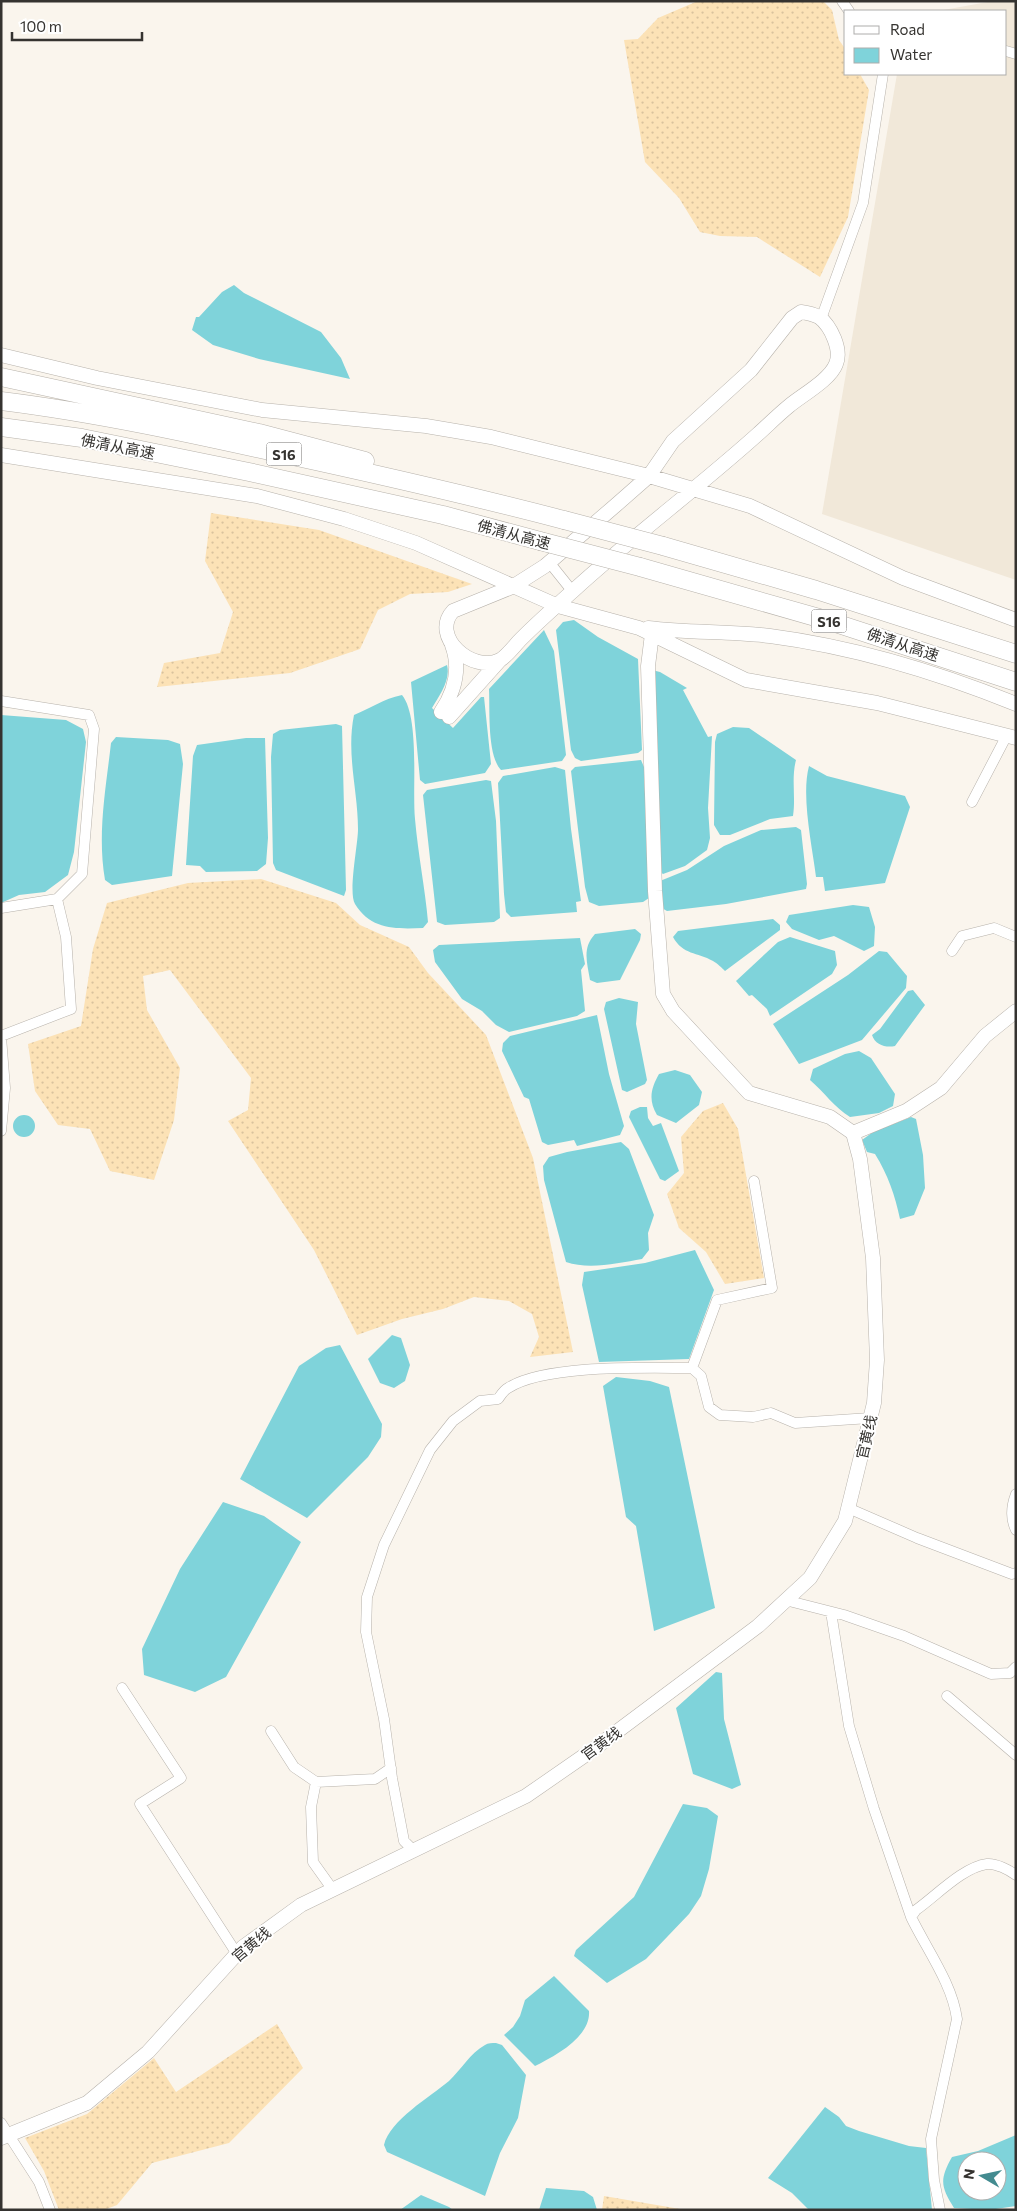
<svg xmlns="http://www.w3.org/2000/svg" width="1017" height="2211" font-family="Commissioner,'Noto Sans SC',sans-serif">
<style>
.built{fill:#f1e8d9}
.grass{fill:url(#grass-dots)}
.water{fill:#7fd3da;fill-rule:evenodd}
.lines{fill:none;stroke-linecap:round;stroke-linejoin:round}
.street-casing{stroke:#b7b2ab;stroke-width:11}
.secondary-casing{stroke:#b7b2ab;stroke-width:15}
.highway-casing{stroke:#b7b2ab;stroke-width:19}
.street{stroke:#fff;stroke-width:10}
.secondary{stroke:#fff;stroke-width:14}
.highway{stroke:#fff;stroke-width:18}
.highway-bridge-casing{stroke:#b7b2ab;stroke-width:19;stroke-linecap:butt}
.highway-bridge{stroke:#fff;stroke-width:18}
.labels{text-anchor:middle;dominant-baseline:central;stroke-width:4;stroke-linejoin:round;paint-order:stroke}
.shield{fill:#fff;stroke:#72706e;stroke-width:1}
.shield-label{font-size:14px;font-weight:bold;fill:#353330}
.street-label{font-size:15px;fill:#353330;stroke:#fff}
</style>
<defs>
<pattern id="grass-dots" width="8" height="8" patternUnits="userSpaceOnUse" patternTransform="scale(1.25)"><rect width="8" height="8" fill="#fce2b6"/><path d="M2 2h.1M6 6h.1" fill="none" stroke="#d9c29d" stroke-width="1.8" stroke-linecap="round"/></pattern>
</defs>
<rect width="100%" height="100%" fill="#faf5ed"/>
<path class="built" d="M 993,1 L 1016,1 L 1016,580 L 822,514 L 897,74 L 1006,74 L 1006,11 L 938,11 Z"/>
<path class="grass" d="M 698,1 L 823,1 L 832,10 L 839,40 L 846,50 L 846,74 L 860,74 L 869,90 L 848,217 L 820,277 L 757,237 L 720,236 L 700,232 L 679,198 L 645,162 L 624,40 L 638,39 L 658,18 Z
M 211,513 L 319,530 L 472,584 L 448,592 L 410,594 L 378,610 L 360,649 L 290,673 L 157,687 L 164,663 L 220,653 L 233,612 L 205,561 Z
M 261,879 L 336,903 L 360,925 L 409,947 L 428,973 L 486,1035 L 533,1158 L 573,1352 L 530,1357 L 539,1337 L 532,1314 L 509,1301 L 474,1297 L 443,1309 L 402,1319 L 357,1335 L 314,1250 L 228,1121 L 248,1110 L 251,1078 L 170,970 L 143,976 L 147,1010 L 180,1068 L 174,1120 L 154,1180 L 110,1171 L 90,1129 L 58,1125 L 35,1091 L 28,1044 L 81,1026 L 93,949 L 107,903 L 188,883 Z
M 723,1103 L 738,1129 L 764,1278 L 725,1284 L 706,1252 L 679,1228 L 667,1194 L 684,1173 L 681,1137 L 703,1111 Z
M 277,2024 L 303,2068 L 229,2143 L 152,2163 L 117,2205 L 104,2210 L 59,2210 L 44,2171 L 25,2138 L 87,2114 L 154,2058 L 176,2092 Z
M 604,2196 L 686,2210 L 602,2210 Z"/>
<path class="water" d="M 234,285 L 244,293 L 321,332 L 341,358 L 350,379 L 259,359 L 213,345 L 192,330 L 196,317 L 199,317 L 222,292 Z
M 574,620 L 598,637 L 638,659 L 642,750 L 638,753 L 581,761 L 575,758 L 571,750 L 556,630 L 563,622 Z
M 544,630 L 554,651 L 566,755 L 562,761 L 501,770 C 487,755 490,711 489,689 Z
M 447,665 C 451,680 439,696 432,708 L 453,728 L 481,697 L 484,697 L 491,764 L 485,773 L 425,784 L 420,780 L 411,682 Z
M 652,670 L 660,672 L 687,688 L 683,690 L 708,737 L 712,736 L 708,808 L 710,838 L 707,850 L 685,866 L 663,874 L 657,869 Z
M 402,695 C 420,717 412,789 415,819 C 418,854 425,888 428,922 L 423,928 C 396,929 371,930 355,904 C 348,892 358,845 358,829 C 358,791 346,754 354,715 C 371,708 383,699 402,695 Z
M 1,715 L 66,720 L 83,729 L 86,742 L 74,852 L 68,875 L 45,892 L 19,895 L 1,903 Z
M 336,724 L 342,726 L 346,890 L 344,896 L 276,870 L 273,863 L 271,757 L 273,734 L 280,730 Z
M 733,727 L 749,728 L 796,760 C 791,779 796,797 793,816 L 770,819 L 730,835 L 720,835 L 714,825 L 715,742 L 717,734 Z
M 116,737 L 168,740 L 180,744 L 183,764 L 172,876 L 112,885 L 105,880 C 97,834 106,788 111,743 Z
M 246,738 L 265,738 L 268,838 L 266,864 L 257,871 L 206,872 L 200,866 L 186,865 L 193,756 L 197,745 Z
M 641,760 L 644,767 L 649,898 L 643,902 L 599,906 L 589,902 L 585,887 L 571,771 L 575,767 Z
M 809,766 L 827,776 L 905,796 L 910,807 L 885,883 L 825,891 L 823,877 L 816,877 C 812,845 801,796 809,766 Z
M 555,767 L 565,770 L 571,829 L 581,901 L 576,902 L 577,912 L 511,917 L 506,912 L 504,894 L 498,783 L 503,776 Z
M 486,780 L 491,781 L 496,821 L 500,918 L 494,922 L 445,925 L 437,922 L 423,795 L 427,790 Z
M 796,827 L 801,830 L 807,884 L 806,889 L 726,904 L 667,911 L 660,907 L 660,881 L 687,870 L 724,846 L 761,830 Z
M 853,905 L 869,907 L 875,927 L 874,946 L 864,951 L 834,936 L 819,940 L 792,929 L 786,922 L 789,915 Z
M 773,919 L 780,925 L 780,930 L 725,971 C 722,968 717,963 713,961 C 697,952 683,955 673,937 L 678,931 Z
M 635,929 L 641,934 L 640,940 L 620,980 L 597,983 L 590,980 C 587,962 582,948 595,934 Z
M 790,937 L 835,951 L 837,965 L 832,974 L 770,1016 L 767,1009 L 752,995 L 749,996 L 736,981 L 778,942 Z
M 580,938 L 585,964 L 581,970 L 585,1011 L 577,1016 L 509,1032 L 496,1025 L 482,1011 L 462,999 L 435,962 L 433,950 L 439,945 Z
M 879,951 L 887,952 L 907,976 L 906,988 L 862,1040 L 799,1064 L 773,1024 L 848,975 Z
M 913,990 L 925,1005 L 895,1046 C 886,1048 875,1045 872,1035 L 880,1029 L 908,991 Z
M 619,998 L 638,1002 L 636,1024 L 647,1080 L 645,1084 L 627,1092 L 622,1090 L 604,1009 L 606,1002 Z
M 597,1015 L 609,1074 L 624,1126 L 620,1135 L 577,1146 L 574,1140 L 548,1145 L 542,1142 L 529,1099 L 524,1097 L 502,1051 L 503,1043 L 510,1036 Z
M 859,1051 L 871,1058 L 895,1094 L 893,1106 L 879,1113 L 850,1117 C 835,1108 824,1092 810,1080 L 813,1069 L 845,1054 Z
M 675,1070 L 690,1075 L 702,1092 L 699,1105 L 676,1123 L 657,1115 C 648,1100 651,1088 659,1074 Z
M 640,1107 L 647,1107 L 648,1118 L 653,1126 L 661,1123 L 679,1171 L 665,1181 L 660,1179 L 629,1117 L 631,1111 Z
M13 1126a11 11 0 1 1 22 0a11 11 0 1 1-22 0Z
M 911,1117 L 916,1119 L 923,1155 L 925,1188 L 914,1215 L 900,1219 C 895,1195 888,1175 875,1154 L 867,1152 L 862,1140 L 873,1132 Z
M 621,1142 L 629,1149 L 654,1215 L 648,1233 L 649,1250 L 642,1259 C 619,1263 589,1270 566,1262 L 544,1180 L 543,1166 L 549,1157 L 567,1152 Z
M 695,1250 L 714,1290 L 689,1359 L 599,1362 L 582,1285 L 584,1272 L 645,1263 Z
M 392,1335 L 401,1338 L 410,1365 L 405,1381 L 394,1388 L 380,1383 L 368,1359 Z
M 340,1345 L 382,1424 L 381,1437 L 368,1457 L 307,1518 L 240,1479 L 299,1366 L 326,1348 Z
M 616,1377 L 650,1381 L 669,1387 L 715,1608 L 654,1631 L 636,1526 L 626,1517 L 603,1386 Z
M 223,1502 L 264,1516 L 301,1542 L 226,1677 L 195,1692 L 144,1675 L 142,1649 L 180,1569 Z
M 716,1672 L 722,1673 L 724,1719 L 741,1785 L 732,1789 L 693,1774 L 676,1708 Z
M 683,1804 L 707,1808 L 718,1816 L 709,1869 L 701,1896 L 689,1914 L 646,1959 L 607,1983 L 574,1956 L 576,1950 L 634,1897 Z
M 554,1976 L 589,2011 C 591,2037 555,2056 535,2066 L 504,2035 L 513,2027 L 520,2016 L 525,2000 Z
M 496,2043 L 502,2045 L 526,2075 L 518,2118 L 500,2153 L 485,2196 L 387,2152 L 384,2145 C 390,2120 430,2097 449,2081 C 461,2070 470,2053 485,2045 C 488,2043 492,2043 496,2043 Z
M 825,2107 L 839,2117 L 846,2126 L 859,2131 L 909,2146 L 926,2148 L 932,2210 L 809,2210 L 792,2193 L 768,2178 Z
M 1016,2135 L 1016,2206 L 989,2210 L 954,2208 C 941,2187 939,2180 952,2157 L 978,2151 ZM 967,2161 L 997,2161 L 997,2191 L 967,2191 Z
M 546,2188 L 584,2191 L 593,2197 L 597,2210 L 539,2210 Z
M 421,2195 L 449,2207 L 453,2210 L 400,2210 Z"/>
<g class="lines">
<defs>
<path id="street" d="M 842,1 L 849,11
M 1006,51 L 1016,54
M 821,319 L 863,203 L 883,74
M 549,562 L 573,592
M 1,701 L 89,715 L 94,729 L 82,874 L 57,899 L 66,937 L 71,1009 L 1,1036
M 972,802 L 1007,735
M 1,908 L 57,899
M 952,951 L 962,936 L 994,928 L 1016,937
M 1,1037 L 5,1088 L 1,1131
M 692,1368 L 717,1300 L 772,1288 L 754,1181
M 1016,1494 C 1011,1507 1010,1518 1016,1530
M 848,1508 L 917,1538 L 1012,1574 L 1016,1573
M 785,1600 L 844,1615 L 904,1636 L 991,1674 L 1010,1673 L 1016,1667
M 831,1612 L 849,1726 L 874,1809 L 911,1917 L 916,1910 C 936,1896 963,1867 987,1864 C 996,1863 1009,1870 1016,1875
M 122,1688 L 181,1778 L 140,1804 L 237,1954
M 947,1696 L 1016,1755
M 271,1731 L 294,1767 L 316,1782
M 414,1851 L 404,1841 L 392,1778 L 384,1719 L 366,1632 L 367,1597 L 384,1545 L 430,1450 L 453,1421 L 480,1401 L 498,1399 C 501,1395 504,1390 508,1388 C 546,1364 646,1368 692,1368 L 701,1376 L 709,1407 L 720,1415 L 753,1417 L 771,1413 L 795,1423 L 870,1418
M 333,1890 L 313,1862 L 311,1807 L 316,1782 L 375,1779 L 391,1768
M 911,1917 C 927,1950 952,1983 957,2019 L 931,2139 L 934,2180 L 940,2210
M 1,2123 L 39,2182 L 50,2210"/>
<path id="secondary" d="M 801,312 C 808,313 813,314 819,317 C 831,326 842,350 836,364 C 830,380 802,395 789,406 C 778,415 768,425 758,434 C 698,488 633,536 574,590 C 556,606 538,622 521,639 C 515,645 507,656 500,660 C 472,674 430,636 453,611 L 512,587 L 545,566 L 616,505 L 649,476 L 673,441 L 751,370 L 792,318 Z
M 1,355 L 97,378 L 262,410 L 426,426 L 491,437 L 649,476 L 750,506 L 903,578 L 1016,620
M 1,455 L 257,496 L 344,519 L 416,543 L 558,606 L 639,628 L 746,680 L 877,703 L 1016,738
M 648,628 C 689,633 730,631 770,636 C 854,647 937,672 1016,704
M 652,634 L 648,666 L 655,891 L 663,994 L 673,1011 L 749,1093 L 830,1117 L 853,1133
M 441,712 C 455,691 461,669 452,645
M 449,717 L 500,660
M 853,1133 L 906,1111 L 941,1088 L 985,1036 L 1016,1011
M 1,2138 L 87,2103 L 148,2052 L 243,1947 L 301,1905 L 526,1796 L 591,1751 L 758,1626 L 810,1578 L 845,1521 L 874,1403 L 877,1360 L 873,1258 L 860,1159 L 853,1133"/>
<path id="highway" d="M 1,377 L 259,433 L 365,461
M 1,401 C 98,413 193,434 288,455 C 380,475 472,496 564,520
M 1,427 L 82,438 L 249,472 L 443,515 L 540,541
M 663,546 L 816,590 L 1016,654
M 640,567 L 826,620 L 1016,682"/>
</defs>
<use href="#street" class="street-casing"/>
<use href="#secondary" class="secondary-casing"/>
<use href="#highway" class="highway-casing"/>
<use href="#street" class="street"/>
<use href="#secondary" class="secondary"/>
<use href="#highway" class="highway"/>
<defs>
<path id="highway-bridge" d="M 564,520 L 663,546
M 540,541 L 640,567"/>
</defs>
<use href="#highway-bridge" class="highway-bridge-casing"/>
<use href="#highway-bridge" class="highway-bridge"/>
</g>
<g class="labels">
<g class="shield">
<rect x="266.5" y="442.5" width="35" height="23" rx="4"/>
<rect x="811.5" y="609.5" width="35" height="23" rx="4"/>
</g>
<g class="shield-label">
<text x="284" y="454">S16</text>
<text x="829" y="621">S16</text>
</g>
<g class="street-label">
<text transform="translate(118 446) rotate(11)">佛清从高速</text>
<text transform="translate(514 534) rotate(15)">佛清从高速</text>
<text transform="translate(903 644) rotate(18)">佛清从高速</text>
<text transform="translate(866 1437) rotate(-77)">官黄线</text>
<text transform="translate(601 1743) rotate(-36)">官黄线</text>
<text transform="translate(251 1944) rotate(-40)">官黄线</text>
</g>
</g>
<rect width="1017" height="2211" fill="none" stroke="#353330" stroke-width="5"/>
<rect x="844" y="10" width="162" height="65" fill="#ffffff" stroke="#aeadac"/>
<rect x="854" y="26" width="25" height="8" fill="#ffffff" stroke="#aeadac"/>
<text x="890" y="35" font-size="15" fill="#353330">Road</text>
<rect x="854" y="48" width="25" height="15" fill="#7fd3da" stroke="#aeadac"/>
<text x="890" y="60" font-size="15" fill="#353330">Water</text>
<g transform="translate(982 2176) rotate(279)"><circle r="24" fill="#ffffff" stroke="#aeadac"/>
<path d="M0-4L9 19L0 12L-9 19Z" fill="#438b90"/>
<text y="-8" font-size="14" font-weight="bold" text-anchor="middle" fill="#353330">N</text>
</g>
<path d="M12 32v8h130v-8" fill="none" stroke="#353330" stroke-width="2.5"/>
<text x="20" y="32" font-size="15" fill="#353330" stroke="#ffffff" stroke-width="4" paint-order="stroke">100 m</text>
</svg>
